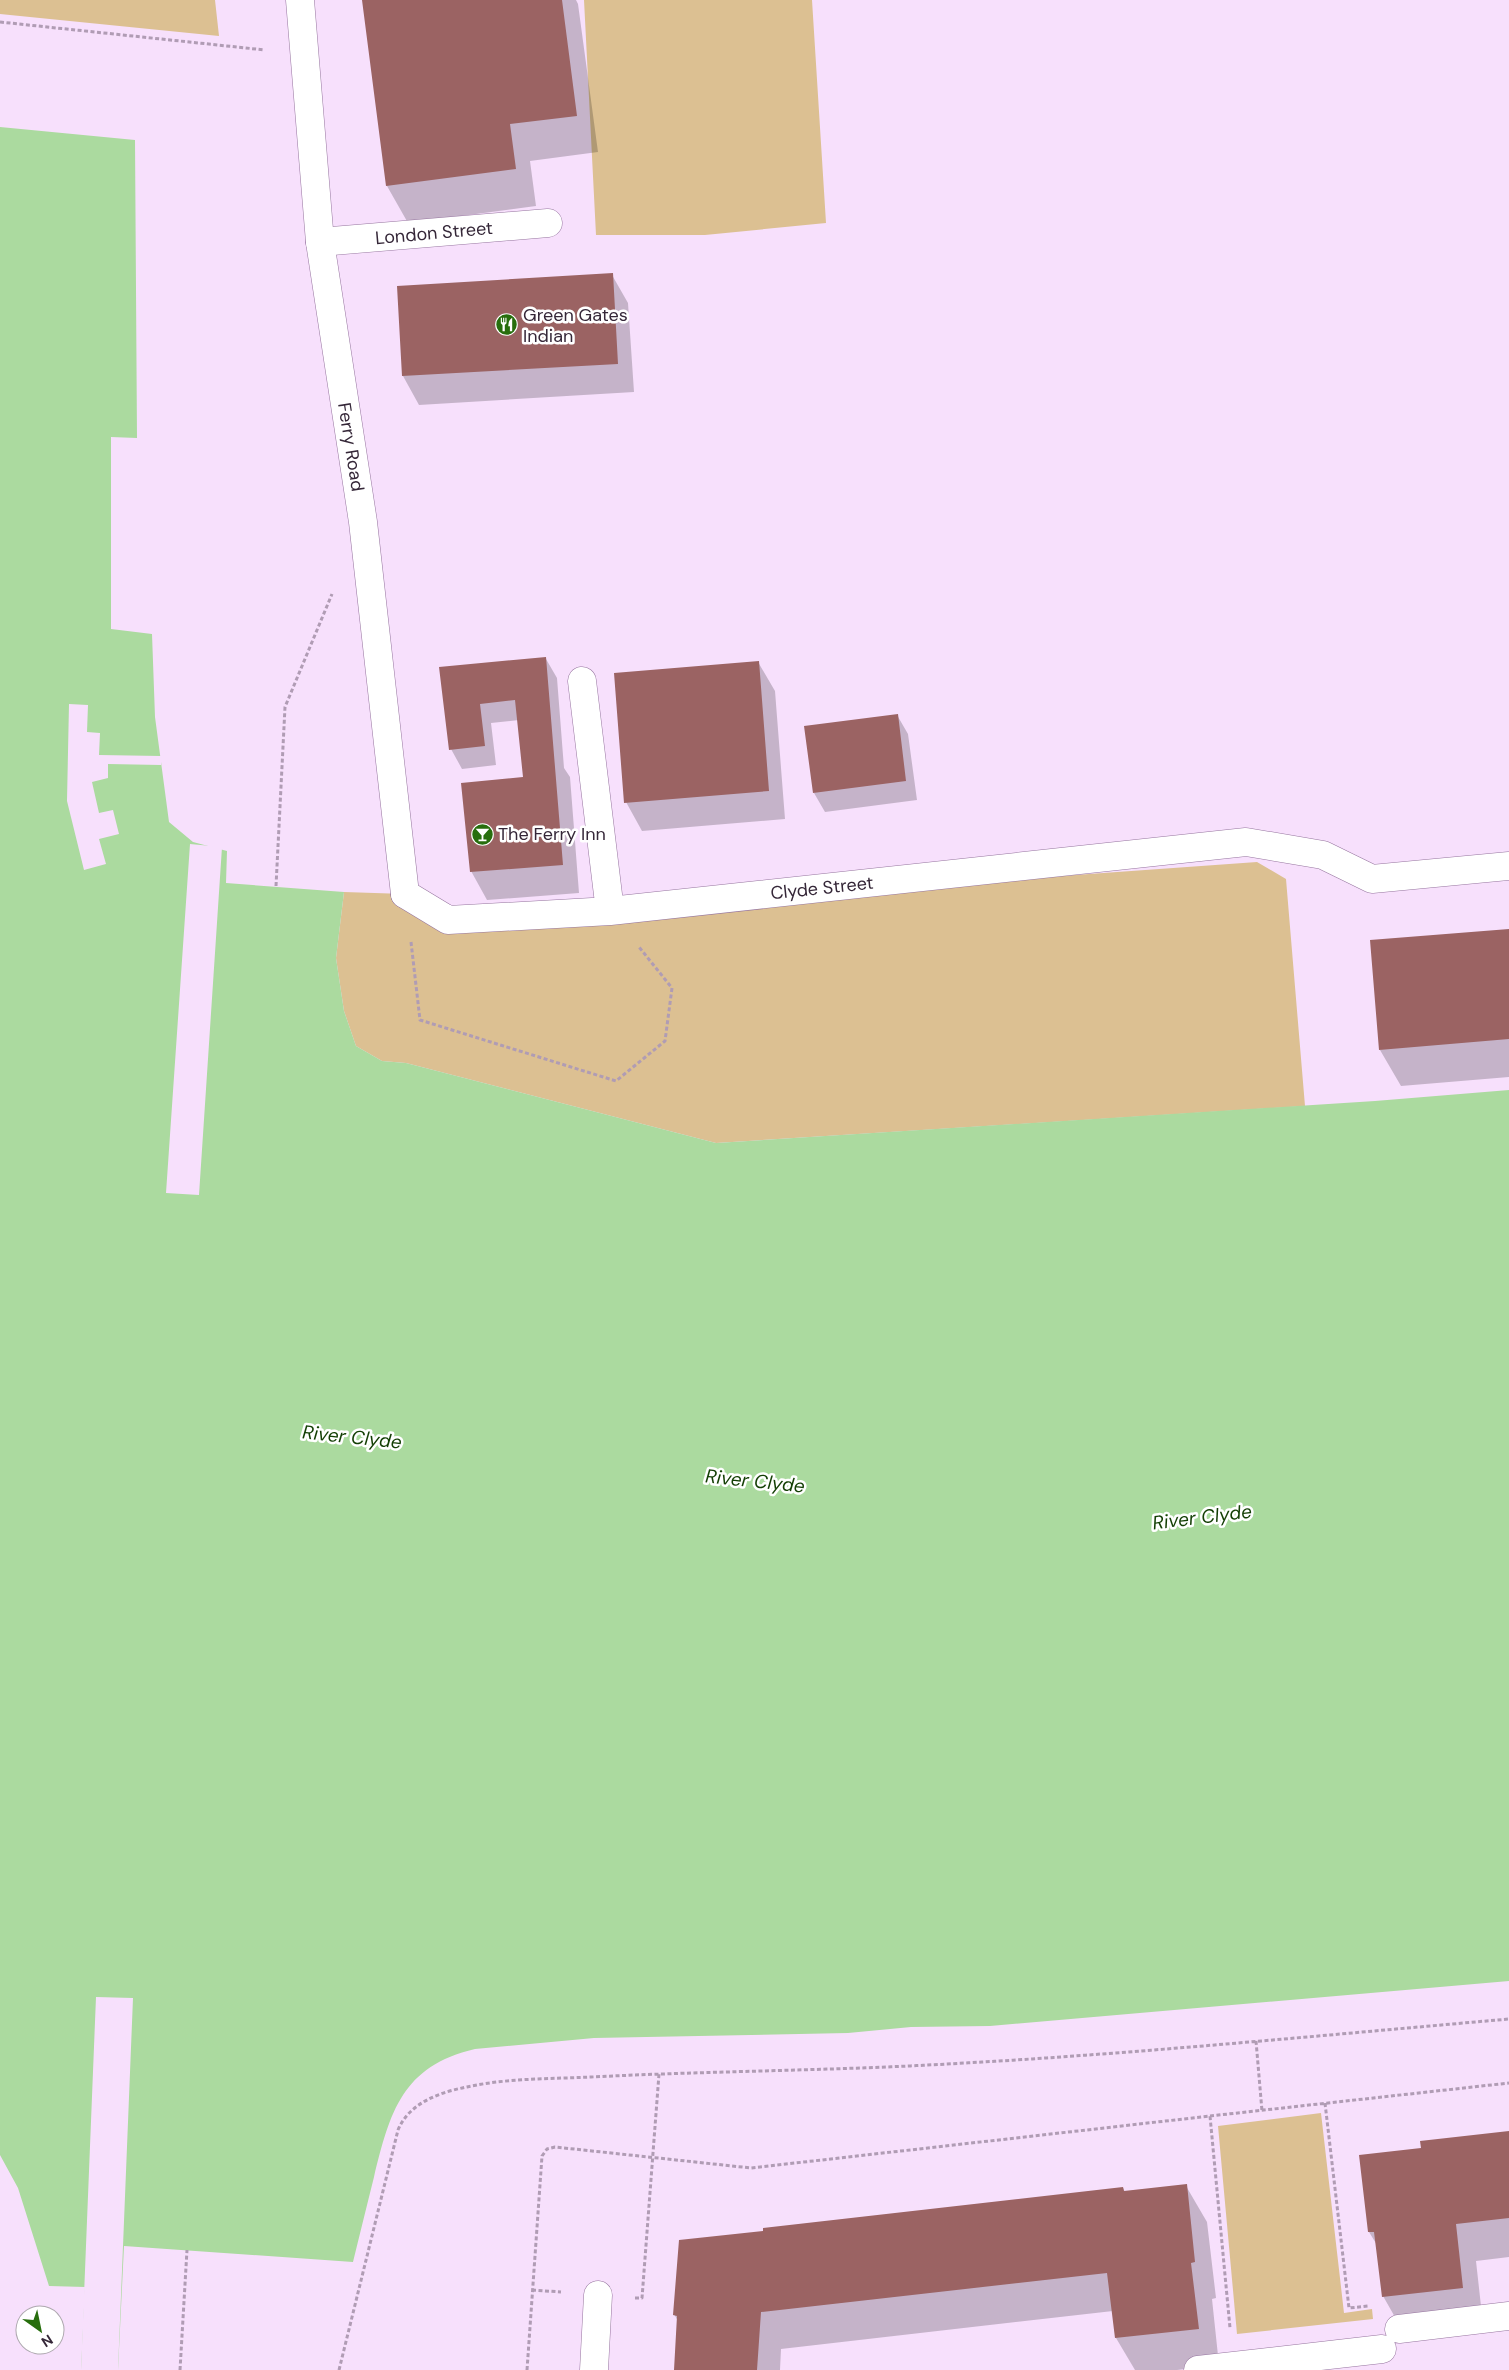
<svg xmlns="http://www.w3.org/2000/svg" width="1509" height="2370" font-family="'DM Sans',sans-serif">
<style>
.green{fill:#dcc092}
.water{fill:#abda9f}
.pier{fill:#f7e0fc}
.shadow{fill:#0003}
.building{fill:#9b6363}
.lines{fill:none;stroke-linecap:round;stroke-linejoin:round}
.minor-casing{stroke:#96759f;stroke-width:29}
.major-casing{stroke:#96759f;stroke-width:29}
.path{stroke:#b09cb4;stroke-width:3;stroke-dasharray:4 2.5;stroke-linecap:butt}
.minor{stroke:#fff;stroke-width:28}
.major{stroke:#fff;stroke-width:28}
.labels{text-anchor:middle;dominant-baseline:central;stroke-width:5;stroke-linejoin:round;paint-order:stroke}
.street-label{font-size:18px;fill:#352738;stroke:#fff}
.poi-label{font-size:18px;fill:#352738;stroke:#fff;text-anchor:start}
.water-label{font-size:19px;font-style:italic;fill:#133f04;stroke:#fff}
</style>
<rect width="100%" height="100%" fill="#f7e0fc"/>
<path class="green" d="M 0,0 L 215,0 L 219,36 L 0,14 Z
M 584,0 L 812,0 L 826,223 L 705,235 L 596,235 Z
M 1257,862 L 1286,879 L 1305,1106 L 716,1143 L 406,1063 L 382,1061 L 356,1046 L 344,1011 L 336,958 L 344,892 L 405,894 L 448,920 Z
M 1321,2113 L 1344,2313 L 1372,2309 L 1373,2319 L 1237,2334 L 1218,2126 Z"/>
<path class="water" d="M 0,127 L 135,140 L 137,438 L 111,437 L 111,629 L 152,634 L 155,717 L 169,822 L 193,842 L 227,851 L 226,883 L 344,892 L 336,958 L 344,1011 L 356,1046 L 382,1061 L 406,1063 L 716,1143 L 1375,1101 L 1509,1090 L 1509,1981 L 990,2026 L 911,2027 L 848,2033 L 594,2038 L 475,2049 C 402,2066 390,2112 374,2177 C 367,2205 360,2233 353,2262 L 124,2246 L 118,2370 L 81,2370 L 85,2287 L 49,2286 L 18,2188 L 0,2155 Z"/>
<path class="pier" d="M 69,704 L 88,705 L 87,732 L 100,733 L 99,755 L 161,756 L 161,765 L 108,764 L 108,778 L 92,782 L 99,813 L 113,810 L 119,834 L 99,839 L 106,864 L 84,870 L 67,801 Z
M 190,844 L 222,847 L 199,1195 L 166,1193 Z
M 96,1997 L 133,1998 L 118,2370 L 81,2370 Z"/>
<path class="shadow" d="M 363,0 L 576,0 L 578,4 L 598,152 L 530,161 L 536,206 L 408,223 L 387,186 Z
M 612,275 L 628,303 L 634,392 L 419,405 L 403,376 L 398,288 Z
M 546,659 L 557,678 L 564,768 L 570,777 L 579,893 L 487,900 L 471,871 L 524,779 L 519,720 L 491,723 L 496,765 L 462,769 L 451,749 L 440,669 Z
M 758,662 L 775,691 L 785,819 L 642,831 L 626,802 Z
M 897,715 L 908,734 L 917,800 L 825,812 L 814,793 Z
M 1509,930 L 1509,1077 L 1401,1086 L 1380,1050 Z
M 1509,2132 L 1509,2257 L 1476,2261 L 1483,2324 L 1404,2333 L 1383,2296 L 1377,2245 L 1369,2232 L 1422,2149 Z
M 1186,2186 L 1207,2222 L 1216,2298 L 1212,2299 L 1219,2365 L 1177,2370 L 1135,2370 L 1116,2338 L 1113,2311 L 781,2349 L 780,2370 L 675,2370 L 678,2321 L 674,2314 L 1123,2188 L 1125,2192 Z"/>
<path class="building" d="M 362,0 L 562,0 L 577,116 L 510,124 L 516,169 L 386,186 Z
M 613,273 L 618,364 L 402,376 L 397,286 Z
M 546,657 L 563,865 L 470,872 L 461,783 L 523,777 L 515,700 L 480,704 L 485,746 L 449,750 L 439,667 Z
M 759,661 L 769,791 L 624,803 L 614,673 Z
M 898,714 L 906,781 L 813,793 L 804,726 Z
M 1509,929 L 1509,1039 L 1379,1050 L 1370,940 Z
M 1509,2131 L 1509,2218 L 1456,2224 L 1463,2288 L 1382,2297 L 1374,2232 L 1368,2232 L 1359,2155 L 1421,2148 L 1420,2141 Z
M 1187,2184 L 1195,2262 L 1191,2263 L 1199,2329 L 1115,2338 L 1107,2273 L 761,2312 L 757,2370 L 674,2370 L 677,2316 L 673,2315 L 679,2240 L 763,2231 L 763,2228 L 1123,2187 L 1124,2191 Z"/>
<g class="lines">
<defs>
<path id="minor" d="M 320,242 L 548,223
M 582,681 L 610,911
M 405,894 L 448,920 L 610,911 L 1246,842 L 1323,855 L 1372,879 L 1509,866
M 1399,2329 L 1509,2316
M 594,2370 L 598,2295
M 1198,2370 L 1382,2349"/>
<path id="major" d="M 300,0 L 320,242 L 363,522 L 405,894"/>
</defs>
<use href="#minor" class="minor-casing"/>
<use href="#major" class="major-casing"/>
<path class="path" d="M 0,22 L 265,50
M 276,886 L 285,707 L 332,594
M 411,942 L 420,1020 L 616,1081 L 665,1041 L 672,988 L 639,947
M 1256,2041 L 1262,2111
M 1325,2103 L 1349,2308 L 1368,2306
M 1210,2116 L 1509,2083
M 532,2290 L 561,2292
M 635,2298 L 642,2298 L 659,2074
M 180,2370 L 187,2250
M 339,2370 L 398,2130 C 409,2103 440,2092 467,2087 C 507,2078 551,2079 591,2077 C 690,2072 788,2071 886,2067 C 1094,2058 1302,2037 1509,2019
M 527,2370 L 542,2156 L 547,2149 L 555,2147 L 751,2168 L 1210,2116 L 1230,2328"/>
<use href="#minor" class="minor"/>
<use href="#major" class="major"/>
</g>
<defs>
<symbol id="restaurant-disc" viewBox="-11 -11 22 22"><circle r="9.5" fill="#276e0d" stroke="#fff"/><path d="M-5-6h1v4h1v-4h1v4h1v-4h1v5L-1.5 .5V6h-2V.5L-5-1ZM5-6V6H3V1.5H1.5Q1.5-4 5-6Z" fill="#fff"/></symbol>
<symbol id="bar-disc" viewBox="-11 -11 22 22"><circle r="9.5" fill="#276e0d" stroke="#fff"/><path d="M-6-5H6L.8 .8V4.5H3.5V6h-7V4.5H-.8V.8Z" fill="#fff"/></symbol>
</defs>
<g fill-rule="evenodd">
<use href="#restaurant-disc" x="494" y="312" width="25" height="25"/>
<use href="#bar-disc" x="470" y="822" width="25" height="25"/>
</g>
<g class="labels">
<g class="street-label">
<text transform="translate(434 233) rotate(-5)">London Street</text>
<text transform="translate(351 447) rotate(81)">Ferry Road</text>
<text transform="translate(822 888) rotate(-6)">Clyde Street</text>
</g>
<g class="poi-label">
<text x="523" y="315">Green Gates<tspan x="523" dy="21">Indian</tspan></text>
<text x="498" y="834">The Ferry Inn</text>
</g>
<g class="water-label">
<text transform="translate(352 1437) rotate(6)">River Clyde</text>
<text transform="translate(755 1481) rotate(6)">River Clyde</text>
<text transform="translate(1202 1517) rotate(-7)">River Clyde</text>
</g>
</g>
<g transform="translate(40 2330) rotate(147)"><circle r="24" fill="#ffffff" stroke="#aea9af"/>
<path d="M0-4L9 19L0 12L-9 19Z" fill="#276e0d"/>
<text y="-8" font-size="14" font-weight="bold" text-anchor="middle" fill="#352738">N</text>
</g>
</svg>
